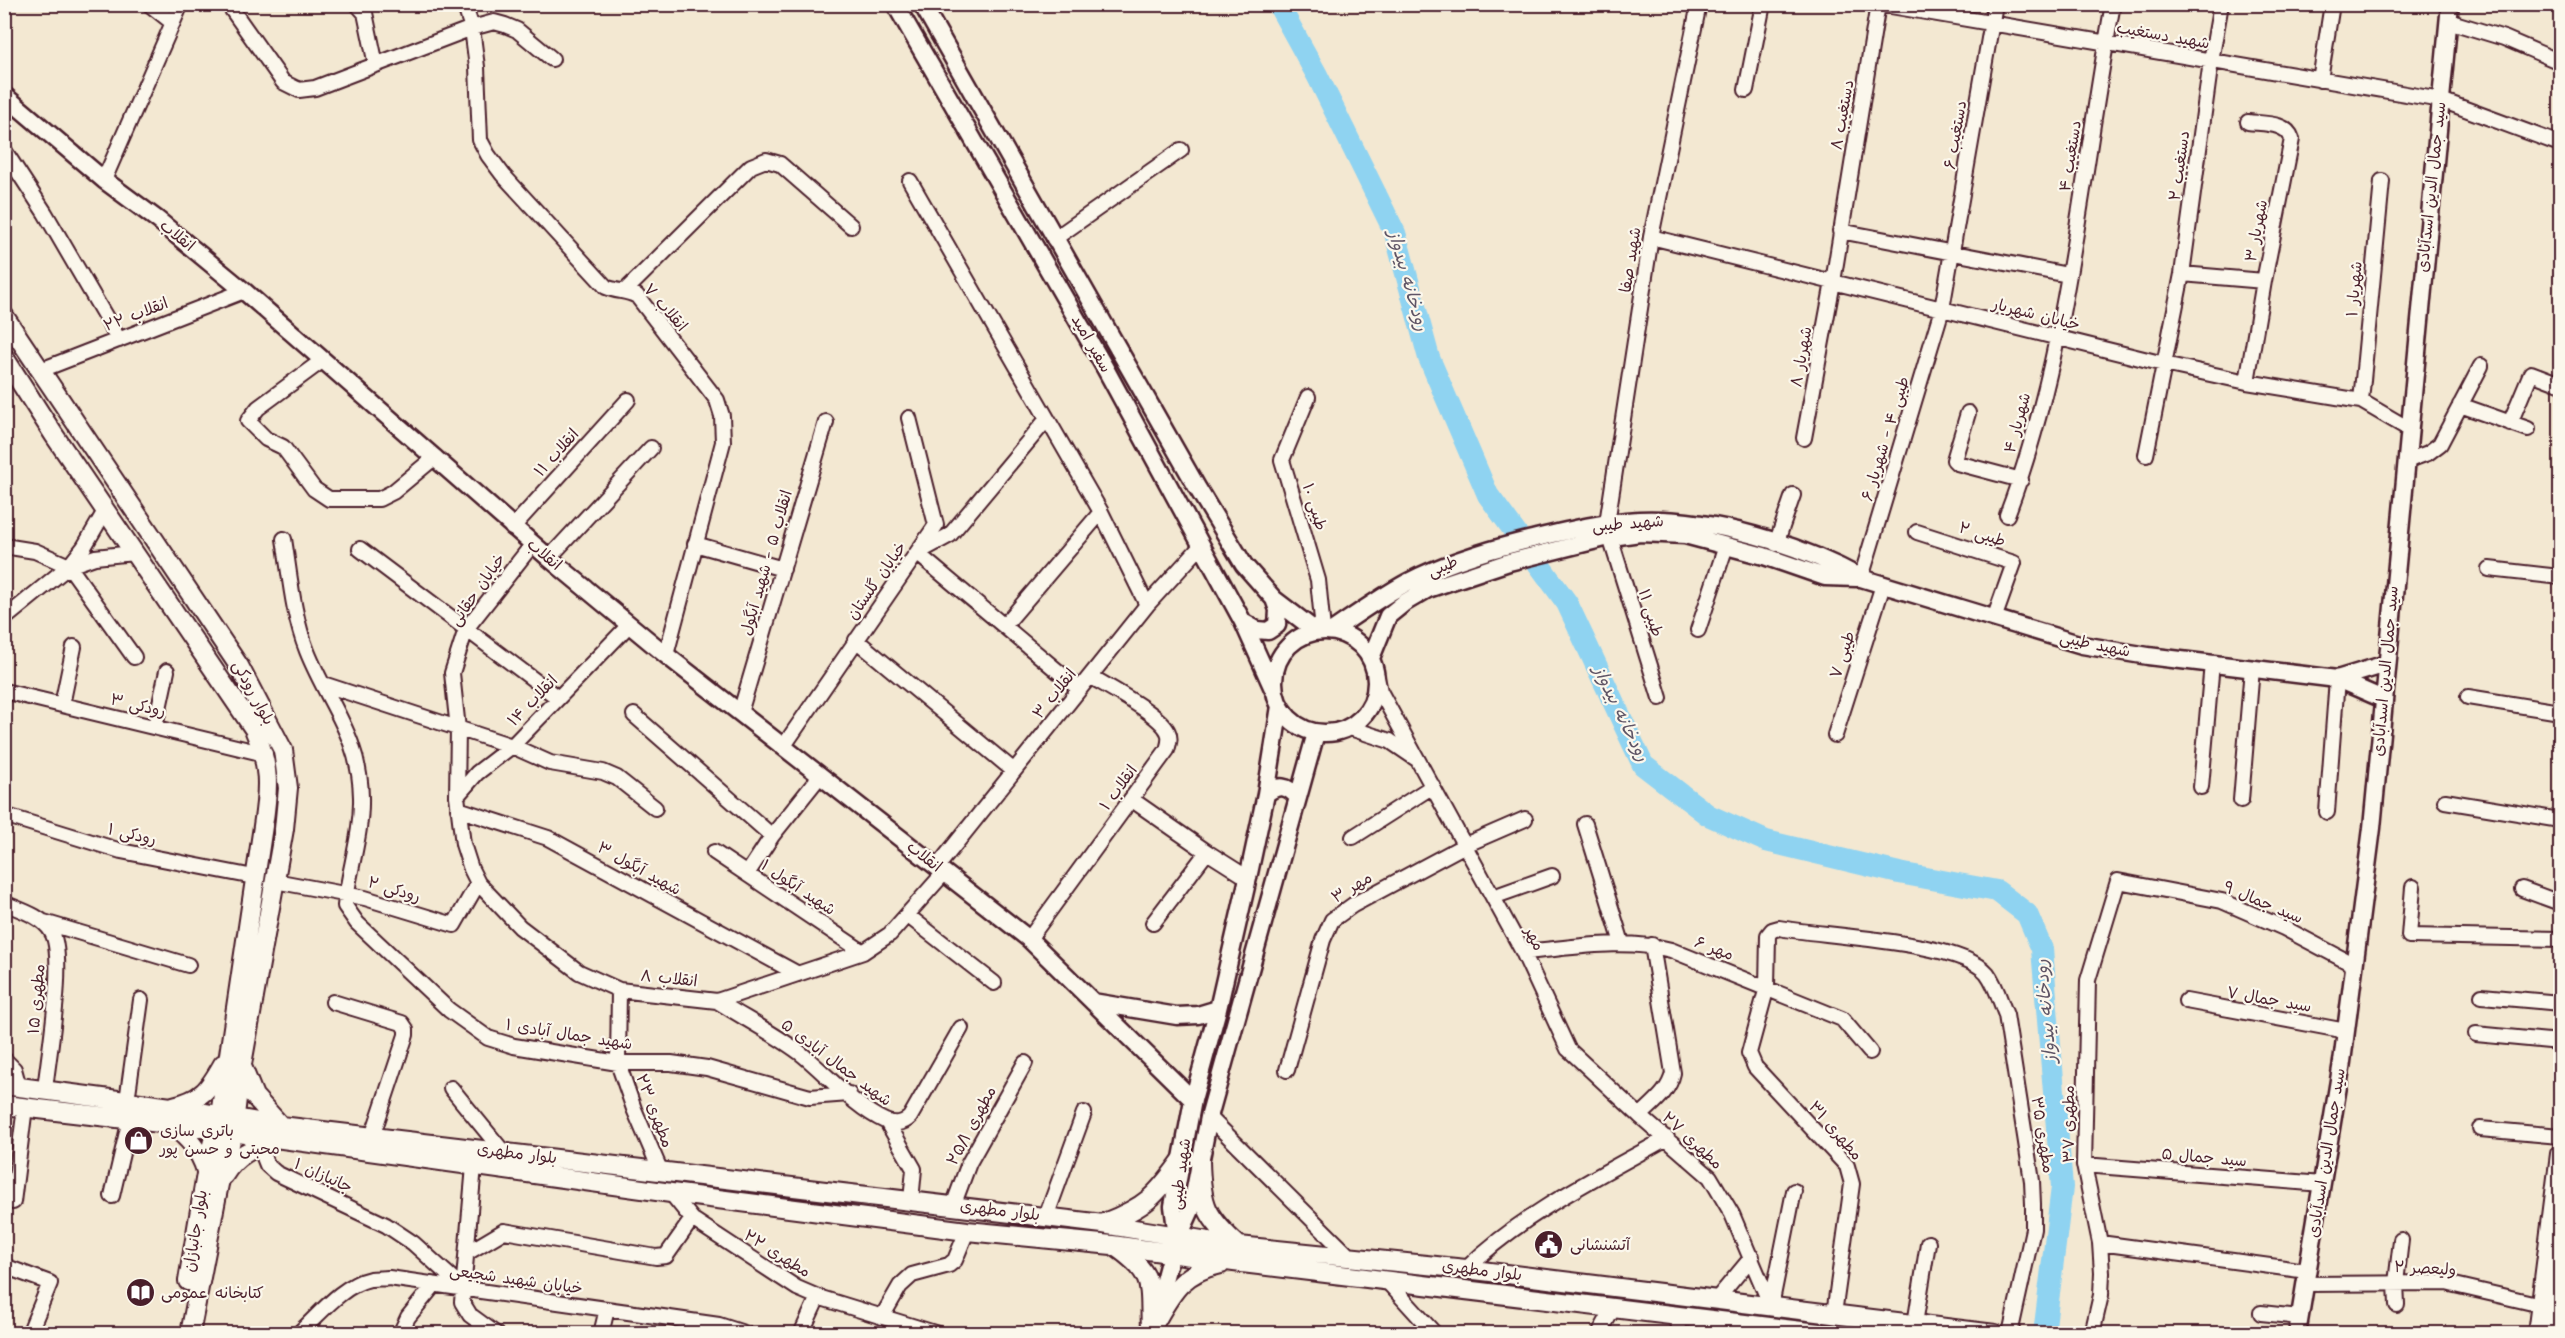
<svg xmlns="http://www.w3.org/2000/svg" width="2565" height="1338" font-family="Kalam,'Playpen Sans Arabic',sans-serif">
<style>
.lines{fill:none;stroke-linecap:round;stroke-linejoin:round}
.river{stroke:#8fd3f1;stroke-width:22}
.minor-casing{stroke:#4a1f2b;stroke-width:18}
.tertiary-casing{stroke:#4a1f2b;stroke-width:21}
.secondary-casing{stroke:#4a1f2b;stroke-width:22}
.minor{stroke:#fbf7ec;stroke-width:14}
.tertiary{stroke:#fbf7ec;stroke-width:16}
.secondary{stroke:#fbf7ec;stroke-width:18}
.labels{text-anchor:middle;dominant-baseline:central;stroke-width:4.5;stroke-linejoin:round;paint-order:stroke}
.street-label{font-size:16px;fill:#4a1f2b;stroke:#fbf7ec}
.poi-label{font-size:16px;fill:#4a1f2b;stroke:#fbf7ec;text-anchor:start}
.water-label{font-size:18px;font-style:italic;fill:#5f5566;stroke:#fbf7ec}
</style>
<rect width="100%" height="100%" fill="#f3e8d2"/>
<filter id="ink" filterUnits="userSpaceOnUse"><feTurbulence type="fractalNoise" baseFrequency=".0167" numOctaves="2"/><feDisplacementMap in="SourceGraphic" scale="12" xChannelSelector="R" yChannelSelector="G"/><feConvolveMatrix kernelMatrix="1 2 1 2 8 2 1 2 1" color-interpolation-filters="sRGB"/></filter>
<g filter="url(#ink)">
<g class="lines">
<path class="river" d="M 1278,4 L 1317,75 L 1395,233 L 1429,358 L 1488,495 L 1567,603 L 1643,765 L 1708,815 L 1766,841 L 1899,873 L 1997,891 L 2027,914 L 2042,949 L 2062,1187 L 2044,1334"/>
<defs>
<path id="minor" d="M 149,4 L 173,23
M 228,4 L 283,82 L 299,90 L 315,88 L 472,28 L 494,22 L 505,25 L 517,30 L 552,59
M 357,4 L 365,13 L 376,65
M 464,4 L 472,28 L 477,67 L 480,140 L 488,155 L 503,175 L 606,287 C 617,292 626,290 637,296 L 717,400 L 722,416 L 723,442 L 666,655
M 1879,4 L 2441,100 L 2560,144
M 2448,21 L 2504,38 L 2560,62
M 2320,80 L 2332,4
M 1746,90 L 1763,4
M 4,150 L 45,213 L 119,340
M 104,180 L 181,4
M 910,181 L 1101,512 L 1147,605
M 1840,231 L 2068,275
M 1651,237 L 2164,364 L 2247,382 L 2361,401 L 2409,429
M 1054,239 L 1181,150
M 2182,274 L 2264,281
M 626,290 L 751,166 L 766,160 L 780,164 L 851,226
M 323,360 L 258,408 L 248,421 L 266,439 L 283,447 L 314,489 L 329,499 L 379,499 L 393,492 L 435,457
M 41,370 L 244,291
M 2247,382 L 2264,281 L 2292,139 C 2287,122 2263,124 2248,122
M 1308,397 L 1282,460 L 1318,580 L 1323,630
M 2361,401 L 2382,181
M 2460,405 L 2528,429
M 1968,413 L 1954,460 L 1957,463 L 2021,480
M 1047,419 L 950,535 L 917,553 L 1079,689
M 2510,423 L 2531,373 L 2560,384
M 1804,438 L 1833,282 L 1878,4
M 2146,455 L 2182,274 L 2211,61 L 2221,4
M 2406,461 L 2428,453 L 2440,444 L 2481,366
M 2007,515 C 2069,352 2081,175 2113,4
M 1607,523 L 1651,237 L 1699,4
M 512,528 L 628,400
M 1917,532 L 2014,563 L 1994,619
M 1610,537 L 1660,698
M 284,539 C 290,576 293,616 307,651 C 328,704 360,736 361,797 C 362,834 349,869 345,906 L 357,923 L 449,1010 L 488,1038 L 514,1046 L 618,1063 L 671,1063 L 707,1068 L 810,1097 L 849,1094
M 695,544 L 783,569
M 1776,544 L 1793,495
M 532,545 L 466,629 L 452,673 L 458,729 L 457,796 L 463,844 L 471,869 L 478,883 L 520,927 L 579,972 L 619,990 L 717,1001 L 863,952 L 890,934 L 944,873
M 4,546 L 35,551 L 69,566
M 360,549 L 558,698
M 549,558 L 651,448
M 69,566 L 134,657
M 69,566 L 95,557 L 134,553
M 2489,569 L 2560,577
M 1861,578 L 1942,309 L 1995,4
M 4,619 L 69,566 L 84,547 L 105,511
M 1004,626 L 1101,512
M 1698,630 L 1726,546
M 856,640 L 1014,771
M 1376,673 L 1380,691 L 1523,952 L 1568,1049 L 1640,1116 L 1710,1177 L 1732,1214 L 1771,1306
M 323,684 L 512,746 L 550,763 L 603,772 L 617,778 L 655,808
M 4,691 L 265,754
M 2468,697 L 2560,712
M 62,705 L 74,647
M 740,713 L 826,422
M 634,715 L 772,836
M 155,727 L 167,671
M 1350,728 L 1390,741 L 1415,758
M 1835,735 L 1883,585
M 783,747 L 936,525 L 909,418
M 2201,787 L 2212,663
M 457,796 L 477,773 L 512,746 L 629,625
M 1131,799 L 1207,852 L 1248,878
M 2241,800 L 2252,668
M 2445,801 L 2560,820
M 458,809 L 548,838 L 798,974
M 2327,812 L 2337,679
M 4,815 L 121,851 L 254,877
M 1585,824 L 1622,943
M 1353,837 L 1433,786
M 714,852 L 863,952
M 937,867 L 1147,605 L 1202,545
M 747,874 L 772,836 L 820,776
M 275,881 L 365,898 L 454,925 L 478,883
M 2413,887 L 2409,936 L 2560,939
M 2522,889 L 2560,903
M 1493,897 L 1552,876
M 4,903 C 20,910 42,916 51,931 C 67,954 48,1058 45,1090
M 907,915 L 994,983
M 44,922 L 188,965
M 1153,923 L 1207,852
M 1029,939 L 1167,750 C 1169,743 1171,738 1168,732 C 1160,714 1108,687 1090,676
M 1523,952 C 1572,948 1623,938 1671,950 L 1842,1019 L 1870,1052
M 619,990 L 618,1063 L 634,1109 L 661,1172
M 2482,996 L 2560,1003
M 717,1001 C 744,1018 773,1033 799,1052 C 826,1073 854,1107 885,1121 C 894,1125 903,1124 910,1117 L 961,1028
M 2186,1001 L 2346,1031
M 333,1002 L 402,1023 L 406,1029 L 406,1035 L 372,1137
M 2476,1034 L 2560,1042
M 4,1059 L 14,1069 L 19,1087
M 1287,1070 L 1323,940 L 1332,920 L 1353,905 L 1465,845 L 1525,819
M 451,1088 L 504,1153
M 127,1101 L 141,1000
M 1640,1116 C 1653,1103 1669,1092 1673,1073 L 1652,945
M 1209,1117 L 1349,1256
M 887,1122 L 914,1169 L 911,1201
M 2480,1129 L 2560,1136
M 259,1145 L 267,1165 L 276,1173 L 386,1225 L 413,1243 L 464,1289
M 2084,1165 L 2322,1184
M 474,1166 L 462,1302 L 470,1315 L 496,1334
M 671,1193 L 692,1219 L 797,1288 L 818,1297 L 938,1334
M 112,1196 L 130,1119
M 13,1202 L 25,1107
M 953,1206 L 969,1163 L 1025,1063
M 1046,1217 L 1084,1113
M 2100,1243 L 2307,1271
M 467,1253 L 504,1231 L 656,1257 L 666,1256 L 692,1219
M 4,1266 L 50,1283 L 29,1334
M 1466,1269 C 1523,1213 1598,1177 1667,1138
M 1386,1280 L 1435,1334
M 2305,1284 L 2446,1283 L 2541,1305
M 1717,1299 L 1752,1257
M 2397,1305 L 2396,1283 L 2401,1240
M 1771,1306 L 1794,1191
M 2261,1313 L 2300,1317
M 1834,1314 L 1852,1184 L 1847,1166 L 1755,1067 L 1749,1053 L 1767,987 L 1768,935 L 1772,930 L 1779,928 C 1823,936 1960,941 1987,973 C 1996,985 2000,1001 2006,1015 L 2032,1181 L 2033,1204 L 2033,1229 L 2010,1334
M 882,1317 L 900,1286 L 912,1275 L 949,1265 L 955,1260 L 967,1231
M 1915,1324 L 1928,1243
M 298,1334 C 319,1315 342,1285 370,1279 C 376,1278 383,1279 389,1278 L 719,1325 L 747,1334
M 400,1334 L 408,1317 L 434,1285
M 601,1334 L 607,1309
M 801,1334 L 818,1297
M 1599,1334 L 1614,1307
M 1678,1334 L 1680,1315
M 2092,1334 L 2101,1295 L 2102,1273 L 2100,1243 L 2084,1165 L 2088,980 L 2118,881 L 2222,901 L 2284,928 L 2354,965"/>
<path id="tertiary" d="M 895,4 L 1105,368 L 1243,622 L 1274,691
M 922,4 L 1198,489 L 1244,565 L 1274,599 L 1316,631
M 4,95 L 104,180 L 158,220 L 244,291 L 549,558 L 666,655 L 1029,939 L 1193,1100
M 1243,622 L 1257,630 L 1268,631 L 1277,625 L 1278,610 L 1274,599
M1274 682a51 51 0 1 1 102 0a51 51 0 1 1-102 0Z
M 1332,631 C 1357,614 1382,596 1408,582 C 1445,563 1484,551 1524,541 C 1562,532 1600,522 1639,520 C 1711,517 1799,544 1861,578 L 2082,645 L 2148,656 L 2337,679 L 2383,699
M 1371,658 L 1388,616 L 1404,603 L 1428,589 L 1509,562 L 1605,538 L 1640,533 L 1685,535 L 1764,556 L 1825,577 L 1857,578
M 2337,679 L 2386,664
M 1266,794 C 1278,784 1288,785 1298,798
M 1093,1002 L 1177,1016 L 1198,1015 L 1218,1009
M 1177,1236 L 1173,1206 L 1193,1100 L 1218,1009 L 1248,878 L 1266,794 L 1280,706
M 1154,1318 L 1171,1254 L 1191,1210 L 1209,1117 L 1316,733
M 2297,1334 L 2342,1062 L 2372,828 L 2450,4"/>
<path id="secondary" d="M 4,316 L 239,666 L 283,750 L 288,788 L 284,829 L 239,1081 L 233,1133 L 219,1184 L 190,1334
M 4,357 L 54,435 L 254,729 C 270,766 269,787 263,826 L 220,1115 L 209,1156 L 188,1281
M 243,1069 L 254,1096 L 281,1126
M 4,1085 L 171,1107 L 281,1126 L 1103,1224 L 1239,1246 L 1466,1269 L 1995,1334
M 4,1105 L 195,1127 L 671,1193 L 967,1231 L 1112,1245 L 1234,1262 L 1827,1334
M 173,1106 C 202,1100 209,1089 223,1064
M 171,1124 C 188,1138 200,1150 206,1171
M 1200,1161 C 1201,1205 1206,1217 1239,1246
M 224,1175 C 236,1155 253,1148 274,1140
M 1104,1223 C 1146,1207 1156,1196 1182,1160
M 1116,1247 C 1156,1275 1149,1284 1151,1329 C 1171,1295 1179,1273 1221,1264
M 2537,1334 L 2560,1154
M 2555,1334 L 2560,1283"/>
</defs>
<use href="#minor" class="minor-casing"/>
<use href="#tertiary" class="tertiary-casing"/>
<use href="#secondary" class="secondary-casing"/>
<use href="#minor" class="minor"/>
<use href="#tertiary" class="tertiary"/>
<use href="#secondary" class="secondary"/>
</g>
</g>
<defs>
<symbol id="shop-disc" viewBox="-11 -11 22 22"><circle r="9.5" fill="#4a1f2b" stroke="#fbf7ec"/><path d="M-5-2.5h2.3a2.7 3.5 0 0 1 5.4 0H5L5.5 6h-11ZM-1.5-2.5h3a1.5 2.3 0 0 0-3 0Z" fill="#fff"/></symbol>
<symbol id="civic-disc" viewBox="-11 -11 22 22"><circle r="9.5" fill="#4a1f2b" stroke="#fbf7ec"/><path d="M-.6-6.5H3V-4.5H.6V-3L4-1V1h2V6H-6V1h2V-1L-.6-3ZM-1.2 2.5V6h2.4V2.5Z" fill="#fff"/></symbol>
<symbol id="library-disc" viewBox="-11 -11 22 22"><circle r="9.5" fill="#4a1f2b" stroke="#fbf7ec"/><path d="M-6-4Q-3-5.5-.7-3.5V5Q-3 3-6 4ZM6-4Q3-5.5 .7-3.5V5Q3 3 6 4Z" fill="#fff"/></symbol>
</defs>
<g fill-rule="evenodd">
<use href="#shop-disc" x="122" y="1124" width="33" height="33"/>
<use href="#civic-disc" x="1532" y="1228" width="33" height="33"/>
<use href="#library-disc" x="124" y="1276" width="33" height="33"/>
</g>
<g class="labels">
<g class="street-label">
<text transform="translate(2163 36) rotate(10)">شهید دستغیب</text>
<text transform="translate(1843 115) rotate(-80)">دستغیب ۸</text>
<text transform="translate(1956 135) rotate(-80)">دستغیب ۶</text>
<text transform="translate(2071 156) rotate(-81)">دستغیب ۴</text>
<text transform="translate(2180 166) rotate(-82)">دستغیب ۲</text>
<text transform="translate(2432 187) rotate(-84)">سید جمال الدین اسدآبادی</text>
<text transform="translate(2257 231) rotate(-79)">شهریار ۳</text>
<text transform="translate(177 236) rotate(39)">انقلاب</text>
<text transform="translate(1631 260) rotate(-81)">شهید صفا</text>
<text transform="translate(2355 289) rotate(-85)">شهریار ۱</text>
<text transform="translate(665 308) rotate(49)">انقلاب ۷</text>
<text transform="translate(136 315) rotate(-21)">انقلاب ۲۲</text>
<text transform="translate(2036 315) rotate(14)">خیابان شهریار</text>
<text transform="translate(1091 344) rotate(60)">سفیر امید</text>
<text transform="translate(1802 357) rotate(-80)">شهریار ۸</text>
<text transform="translate(2018 423) rotate(-75)">شهریار ۴</text>
<text transform="translate(1886 439) rotate(-73)">طیبی ۴ - شهریار ۶</text>
<text transform="translate(557 453) rotate(-48)">انقلاب ۱۱</text>
<text transform="translate(1314 507) rotate(73)">طیبی ۱۰</text>
<text transform="translate(1628 524) rotate(-4)">شهید طیبی</text>
<text transform="translate(1982 535) rotate(18)">طیبی ۲</text>
<text transform="translate(544 555) rotate(40)">انقلاب</text>
<text transform="translate(767 563) rotate(-74)">انقلاب ۵ - شهید آبگول</text>
<text transform="translate(1443 567) rotate(-23)">طیبی</text>
<text transform="translate(877 581) rotate(-55)">خیابان گلستان</text>
<text transform="translate(478 590) rotate(-55)">خیابان حقانی</text>
<text transform="translate(1650 613) rotate(73)">طیبی ۱۱</text>
<text transform="translate(2095 645) rotate(12)">شهید طیبی</text>
<text transform="translate(1843 655) rotate(-72)">طیبی ۷</text>
<text transform="translate(2386 671) rotate(-85)">سید جمال الدین اسدآبادی</text>
<text transform="translate(253 693) rotate(62)">بلوار رودکی</text>
<text transform="translate(1055 694) rotate(-51)">انقلاب ۳</text>
<text transform="translate(533 701) rotate(-46)">انقلاب ۱۴</text>
<text transform="translate(138 706) rotate(13)">رودکی ۳</text>
<text transform="translate(1119 788) rotate(-54)">انقلاب ۱</text>
<text transform="translate(132 835) rotate(13)">رودکی ۱</text>
<text transform="translate(924 857) rotate(38)">انقلاب</text>
<text transform="translate(639 869) rotate(29)">شهید آبگول ۳</text>
<text transform="translate(798 888) rotate(34)">شهید آبگول ۱</text>
<text transform="translate(1352 888) rotate(-31)">مهر ۳</text>
<text transform="translate(394 890) rotate(17)">رودکی ۲</text>
<text transform="translate(2263 903) rotate(23)">سید جمال ۹</text>
<text transform="translate(1534 939) rotate(63)">مهر</text>
<text transform="translate(1714 949) rotate(21)">مهر ۶</text>
<text transform="translate(669 979) rotate(6)">انقلاب ۸</text>
<text transform="translate(37 999) rotate(-85)">مطهری ۱۵</text>
<text transform="translate(2269 1000) rotate(10)">سید جمال ۷</text>
<text transform="translate(569 1035) rotate(9)">شهید جمال آبادی ۱</text>
<text transform="translate(836 1063) rotate(37)">شهید جمال آبادی ۵</text>
<text transform="translate(654 1111) rotate(69)">مطهری ۲۳</text>
<text transform="translate(2069 1124) rotate(-90)">مطهری ۳۷</text>
<text transform="translate(972 1126) rotate(-62)">مطهری ۲۵/۱</text>
<text transform="translate(1835 1131) rotate(49)">مطهری ۳۱</text>
<text transform="translate(2042 1135) rotate(81)">مطهری ۳۵</text>
<text transform="translate(1692 1141) rotate(43)">مطهری ۲۷</text>
<text transform="translate(2327 1153) rotate(-81)">سید جمال الدین اسدآبادی</text>
<text transform="translate(517 1154) rotate(7)">بلوار مطهری</text>
<text transform="translate(2204 1158) rotate(5)">سید جمال ۵</text>
<text transform="translate(1181 1174) rotate(-82)">شهید طیبی</text>
<text transform="translate(323 1176) rotate(24)">جانبازان ۱</text>
<text transform="translate(1000 1211) rotate(7)">بلوار مطهری</text>
<text transform="translate(196 1231) rotate(-81)">بلوار جانبازان</text>
<text transform="translate(777 1254) rotate(32)">مطهری ۲۲</text>
<text transform="translate(2425 1269) rotate(3)">ولیعصر ۲</text>
<text transform="translate(1482 1271) rotate(7)">بلوار مطهری</text>
<text transform="translate(516 1280) rotate(8)">خیابان شهید شجیعی</text>
</g>
<g class="poi-label">
<text x="160" y="1131">باتری سازی<tspan x="160" dy="18">محبتی و حسن پور</tspan></text>
<text x="1570" y="1245">آتشنشانی</text>
<text x="161" y="1293">کتابخانه عمومی</text>
</g>
<g class="water-label">
<text transform="translate(1407 281) rotate(74)">رودخانه بیدواز</text>
<text transform="translate(1620 714) rotate(64)">رودخانه بیدواز</text>
<text transform="translate(2047 1011) rotate(-95)">رودخانه بیدواز</text>
</g>
</g>
<rect width="2565" height="1338" fill="none" stroke="#fbf7ec" stroke-width="24"/>
<rect x="12" y="12" width="2541" height="1314" fill="none" stroke="#4a1f2b" stroke-width="2" filter="url(#ink)"/>
</svg>
